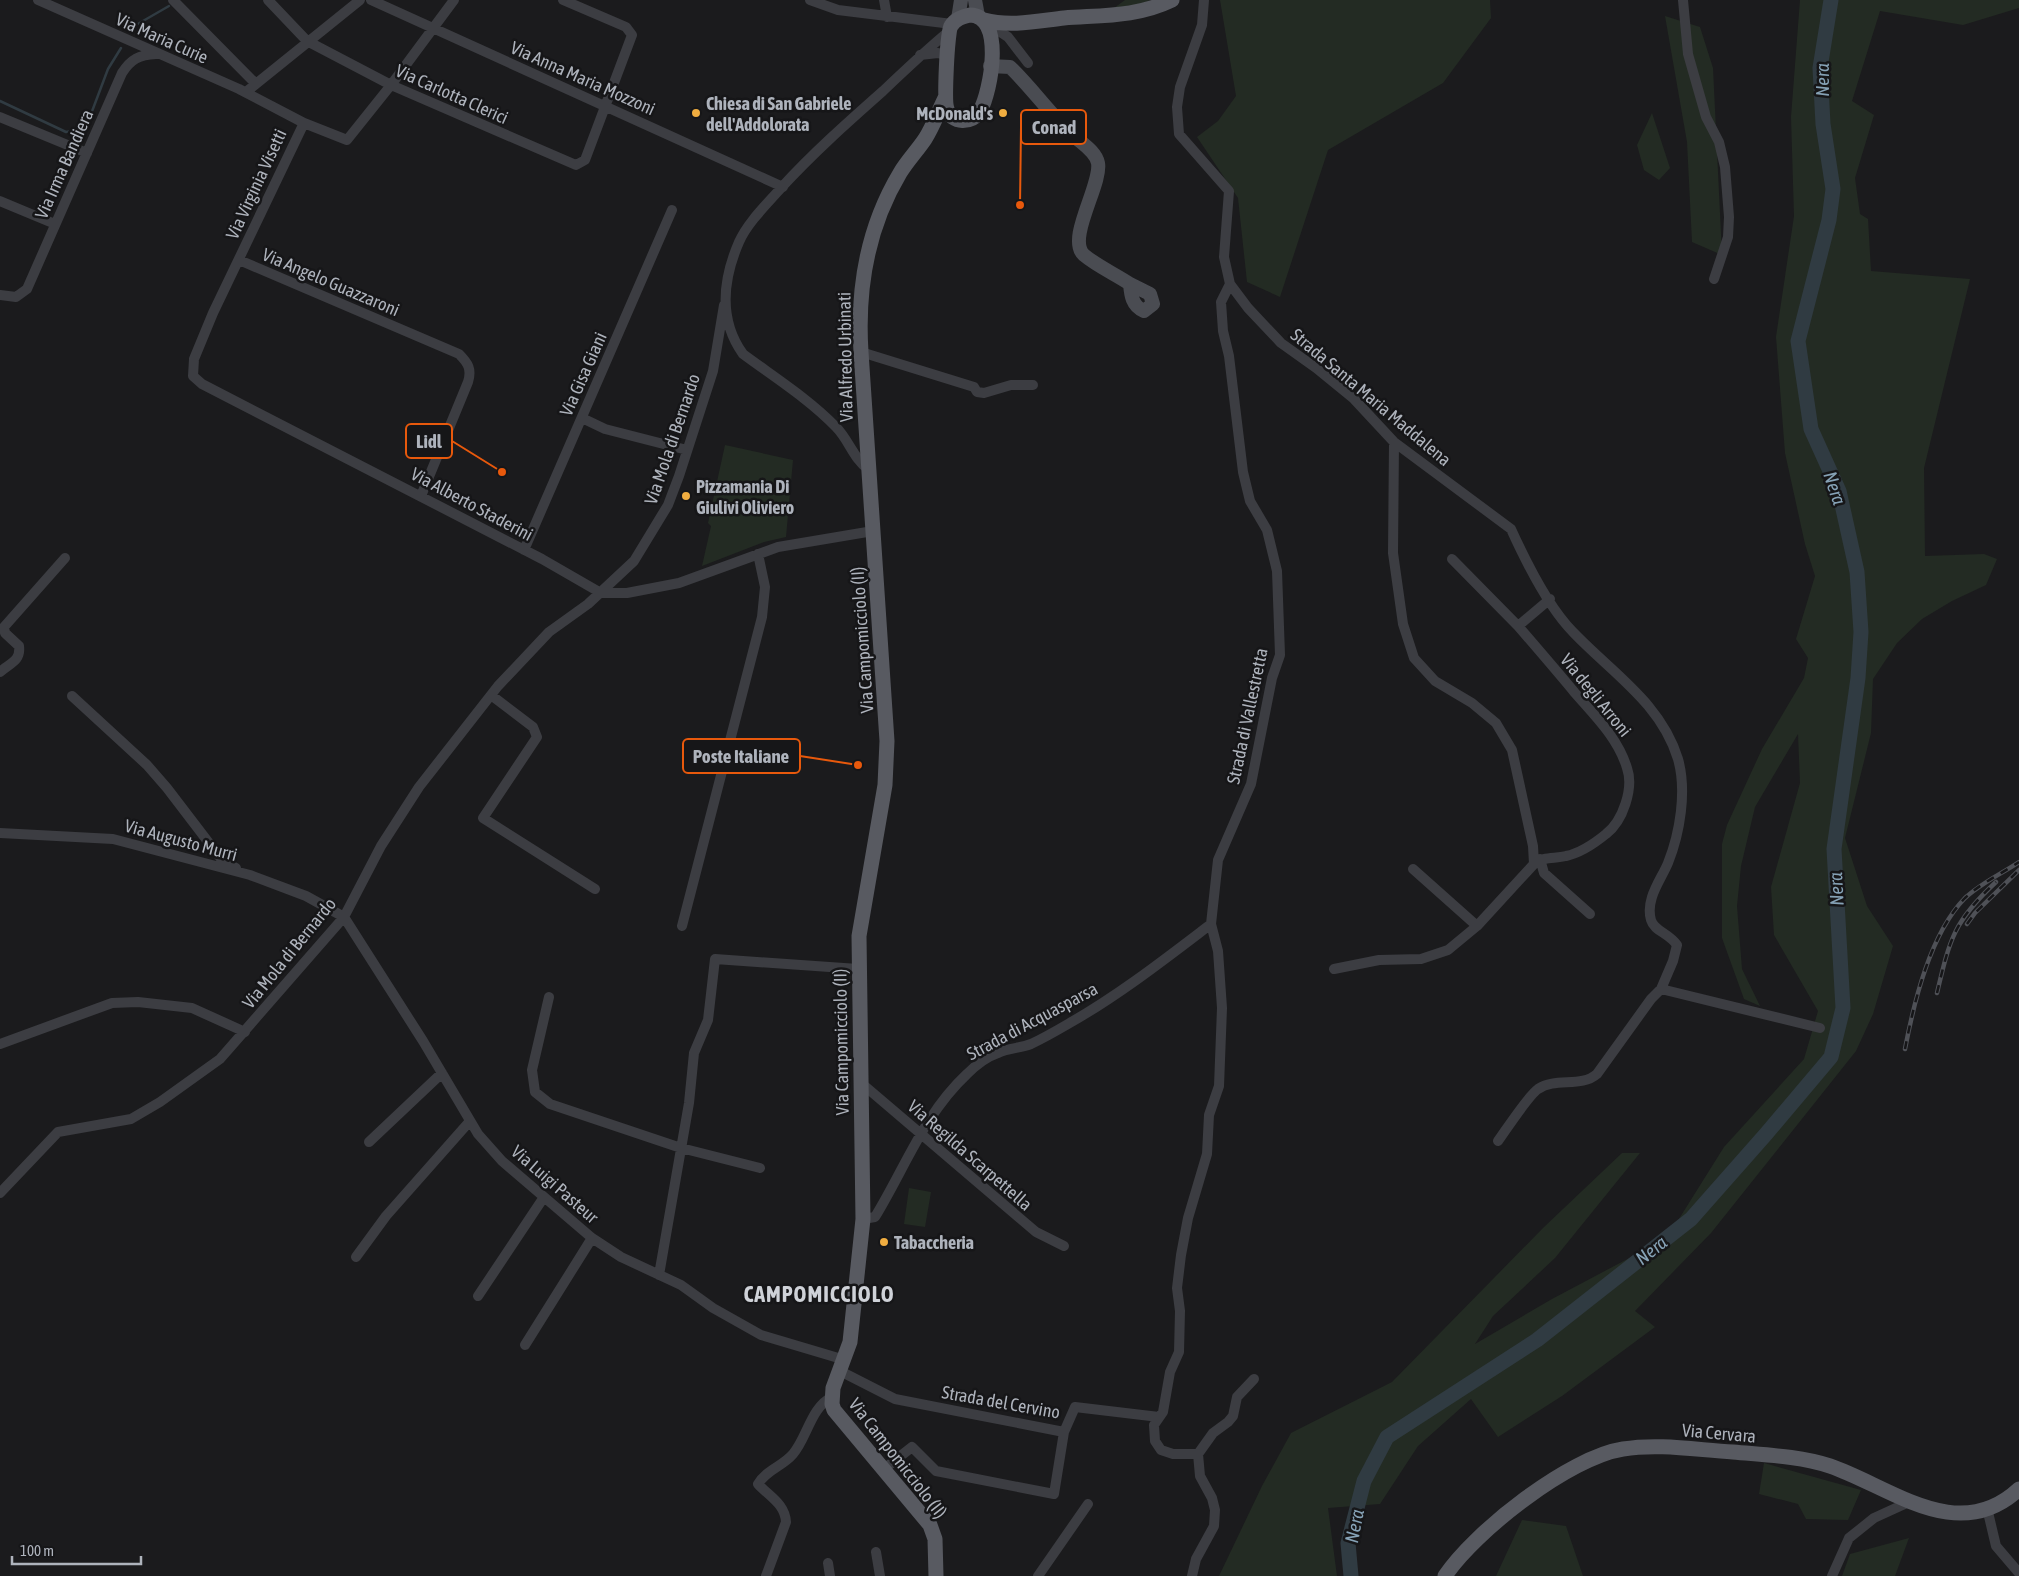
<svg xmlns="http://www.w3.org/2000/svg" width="2019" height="1576" font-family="'Asap Condensed',sans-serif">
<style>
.green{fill:#232b23}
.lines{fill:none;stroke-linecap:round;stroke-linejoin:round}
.stream{stroke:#303b42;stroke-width:2.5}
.river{stroke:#303b42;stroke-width:15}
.street{stroke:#3c3d42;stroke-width:10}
.secondary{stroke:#4a4c52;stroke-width:14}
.primary{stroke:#585a61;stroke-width:15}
.rail-casing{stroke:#4f5157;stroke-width:4.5}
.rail{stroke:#161618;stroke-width:2.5;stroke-dasharray:8;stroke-linecap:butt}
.poi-dot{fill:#f0ad40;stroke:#161618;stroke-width:2}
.labels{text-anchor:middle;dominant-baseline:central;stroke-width:5;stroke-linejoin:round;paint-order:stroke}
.street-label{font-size:18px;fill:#aeb3bc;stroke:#161618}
.poi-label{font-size:18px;font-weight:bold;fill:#aeb3bc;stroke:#161618;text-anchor:start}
.water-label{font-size:19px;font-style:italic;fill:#86a2b6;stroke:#161618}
.district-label{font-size:22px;font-weight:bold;letter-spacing:1px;fill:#cfd2d8;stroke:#161618}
.leader{fill:none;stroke:#e8590c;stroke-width:2}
.callout-dot{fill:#e8590c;stroke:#161618;stroke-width:2}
.callout{fill:#161618;stroke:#e8590c;stroke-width:2}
.callout-label{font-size:19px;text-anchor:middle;font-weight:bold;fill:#aeb3bc}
</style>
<rect width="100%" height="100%" fill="#1b1b1d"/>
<path class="green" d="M 1125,0 L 1150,0 L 1141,4 L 1114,8 Z
M 1220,0 L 1490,0 L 1491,18 L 1443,83 L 1328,150 L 1280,297 L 1247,282 L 1238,198 L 1197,137 L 1218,121 L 1236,96 Z
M 1800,0 L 2019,0 L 2019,8 L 1963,25 L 1880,11 L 1852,101 L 1874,115 L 1855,178 L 1860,214 L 1868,219 L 1871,271 L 1970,279 L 1924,468 L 1925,556 L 1984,554 L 1997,559 L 1986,585 L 1952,601 L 1922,619 L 1897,643 L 1873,679 L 1871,733 L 1845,838 L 1867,906 L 1893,946 L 1873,1014 L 1856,1051 L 1711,1233 L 1635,1311 L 1655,1327 L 1562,1396 L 1498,1437 L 1471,1399 L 1418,1446 L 1380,1504 L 1328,1508 L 1337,1576 L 1219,1576 L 1262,1486 L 1291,1433 L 1392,1382 L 1543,1228 L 1622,1153 L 1640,1153 L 1555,1258 L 1493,1316 L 1475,1344 L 1552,1299 L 1667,1238 L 1724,1147 L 1804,1059 L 1818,1011 L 1774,935 L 1771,887 L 1800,783 L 1798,734 L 1755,807 L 1741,866 L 1737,906 L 1742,969 L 1760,1006 L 1744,999 L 1722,938 L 1722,844 L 1727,825 L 1762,749 L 1804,678 L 1808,658 L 1796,639 L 1815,576 L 1805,544 L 1785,453 L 1776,337 L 1794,216 L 1791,117 Z
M 1665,16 L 1700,27 L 1713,68 L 1722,255 L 1692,242 L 1687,142 Z
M 1652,113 L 1670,168 L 1659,180 L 1644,170 L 1637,145 Z
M 725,445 L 793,460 L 786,537 L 764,542 L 702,566 L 711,526 L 708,523 Z
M 909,1188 L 931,1192 L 925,1227 L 904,1224 Z
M 1764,1463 L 1861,1490 L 1848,1520 L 1806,1519 L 1798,1504 L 1759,1494 Z
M 1522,1520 L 1566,1526 L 1583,1576 L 1496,1576 Z
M 1909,1538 L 1895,1576 L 1842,1576 L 1850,1554 Z"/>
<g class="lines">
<path class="stream" d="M 130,31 L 136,25 L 169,6
M 0,101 L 66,132 L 84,129
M 91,114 L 108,69 L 121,48"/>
<path class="river" d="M 1351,1576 L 1348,1543 L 1364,1481 L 1387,1437 L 1537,1340 L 1691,1219 L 1766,1134 L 1831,1057 L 1843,1008 L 1834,849 L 1858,678 L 1861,632 L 1857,572 L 1839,491 L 1811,429 L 1798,341 L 1829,220 L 1833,189 L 1823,124 L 1820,68 L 1831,0"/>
<path class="street" d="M 38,0 L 239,89 L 304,123
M 173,0 L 256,84
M 268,0 L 307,41 L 391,85 L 576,165 L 585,160 L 632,35 L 626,27 L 563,0
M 371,0 L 783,187
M 454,0 L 391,85 L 347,140 L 304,123 L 213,313 L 194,359 L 193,376 L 202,384 L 542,559 L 601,593 L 627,593 L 679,583 L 778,547 L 873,531
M 810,0 L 838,10 L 952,24
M 884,0 L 887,17
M 1204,0 L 1202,25 L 1180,87 L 1177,107 L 1179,134 L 1229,191 L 1224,257 L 1230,284 L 1248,308 L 1281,343 L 1316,368 L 1354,399 L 1394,442 L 1511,529 C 1526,562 1548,607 1573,632 C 1612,673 1661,703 1678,759 C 1687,791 1680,833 1668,863 C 1661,880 1645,899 1651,920 C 1654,931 1669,933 1677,945 L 1673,961 L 1661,989
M 1683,0 L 1688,54 L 1706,117 L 1719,142 L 1725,167 L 1729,217 L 1728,237 L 1714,279
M 999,31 L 1008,37 L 1028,63
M 920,55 L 938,53 L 948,56
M 246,92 L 360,0
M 0,117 L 87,153
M 0,201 L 55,224
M 239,260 L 459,354 C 468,363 472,369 468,382 L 421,496
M 0,295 L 16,297 L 27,289 L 122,73 C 131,59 139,55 156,54
M 861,352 L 974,387 L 977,392 L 984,393 L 1011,385 L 1033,385
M 582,418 L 605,429 L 687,450
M 868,469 C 853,458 849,440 836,427 C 809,399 774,377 743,354 C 718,319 723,279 739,242 C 748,222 767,204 781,188 C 813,153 848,122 883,91 C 904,71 925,51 948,32
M 524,550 L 672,210
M 1452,559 L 1518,626
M 0,672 C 10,663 21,661 19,646 L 5,633 L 4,627 L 65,558
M 491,695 L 533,727 L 537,737 L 483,818 L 595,889
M 72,696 L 147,765 L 167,788 L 222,860 L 236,868
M 0,833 L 113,839 L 250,875 L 306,896 L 344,917 L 423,1041 L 478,1134 L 502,1161 L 592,1238 L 621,1257 L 681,1285 L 713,1308 L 761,1335 L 845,1360
M 1540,859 L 1544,873 L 1590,914
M 1534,864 C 1544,856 1554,859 1566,856 C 1580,853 1595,843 1606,834 C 1623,821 1634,788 1627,768 C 1618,738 1595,716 1575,693 C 1556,670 1537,648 1518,626 L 1550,599
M 1413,869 L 1477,926
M 682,926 L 762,617 L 765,587 L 758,554
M 1334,969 L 1379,960 L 1421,959 L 1448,950 L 1477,926 L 1534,864 L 1533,846 L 1512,750 L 1496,723 L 1472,703 L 1435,681 L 1414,658 L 1403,624 L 1393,553 L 1394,442
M 549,997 L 532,1070 L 535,1092 L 550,1104 L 681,1148 L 760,1168
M 0,1044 L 112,1003 L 138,1002 L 192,1008 L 245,1032
M 860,1082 L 1036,1232 L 1064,1246
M 1498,1141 C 1506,1130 1528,1096 1538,1089 C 1556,1077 1581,1088 1597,1074 L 1651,999 L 1661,989 L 1820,1028
M 369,1142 L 442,1073
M 0,1193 L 58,1132 L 131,1119 L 160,1102 L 220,1059 L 344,917 L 381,846 L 419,787 L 498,686 L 549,632 L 588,604 L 634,561 L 668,505 L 679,476 L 713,371 L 724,305
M 863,1219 L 875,1217 C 905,1168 924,1114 967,1074 C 976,1065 986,1057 998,1053 C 1008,1048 1021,1048 1031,1044 C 1044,1038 1056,1031 1068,1024 C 1119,995 1165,959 1211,924
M 356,1257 L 386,1216 L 470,1121
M 659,1275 L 689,1103 L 694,1053 L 708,1020 L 715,959 L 858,969
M 478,1296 L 544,1197
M 525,1345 L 592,1238
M 840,1371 L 895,1399 L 1064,1432 L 1075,1407 L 1159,1417
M 1198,1454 L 1173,1454 L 1161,1450 L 1155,1441 L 1154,1425 L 1163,1412 L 1170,1372 L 1179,1352 L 1180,1311 L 1177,1288 L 1181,1255 L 1188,1218 L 1207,1154 L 1209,1115 L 1219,1086 L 1222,1008 L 1218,951 L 1211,924 L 1218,860 L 1251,784 L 1272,678 L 1280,655 L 1277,571 L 1267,530 L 1250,501 L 1243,472 L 1229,356 L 1223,331 L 1221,302 L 1230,284
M 1198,1454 L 1213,1433 L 1228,1422 L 1233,1416 L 1237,1397 L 1254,1379
M 884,1469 L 912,1447 L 936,1471 L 1054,1494 L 1064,1432
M 1987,1508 L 1996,1546 L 2019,1573
M 876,1552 L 880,1576
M 828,1563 L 830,1576
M 766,1576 L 786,1522 C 785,1504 770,1497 758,1484 C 767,1469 782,1467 793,1454 C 807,1438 811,1407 832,1397
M 1038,1576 L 1088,1504
M 1192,1576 L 1196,1559 L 1214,1526 L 1215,1510 L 1212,1498 L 1200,1476 L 1198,1454
M 1832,1576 L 1849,1538 L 1874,1518 L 1909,1502"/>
<path class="secondary" d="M 975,0 L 978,16
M 958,19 L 961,0
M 990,66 L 1010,67 C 1033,89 1051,116 1075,137 C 1083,144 1096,152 1098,163 C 1102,184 1066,239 1084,255 C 1097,266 1115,274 1130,284 C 1131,295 1132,306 1144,311 L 1153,304 L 1150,294 L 1130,284"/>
<path class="primary" d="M 970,15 C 1005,16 991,91 980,111 C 973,124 951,124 947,109 C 944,102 947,32 951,26 C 955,19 962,17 970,15 Z
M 984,20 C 1010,27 1038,21 1064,18 C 1102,15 1137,17 1172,0
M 936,1576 L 935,1539 L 930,1525 L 834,1410 L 832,1404 L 833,1388 L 850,1342 L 863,1219 L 859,936 L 885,785 L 887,741 L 861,352 C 857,290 867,228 900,173 C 907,161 917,151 925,139 C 933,127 938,112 945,98
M 1445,1576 C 1475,1531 1570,1457 1623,1449 C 1659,1443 1697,1450 1733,1452 C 1765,1455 1799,1456 1830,1466 C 1891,1487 1958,1546 2019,1489"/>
<defs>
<path id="rail" d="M 1967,924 L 1975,913 L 2019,870
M 1937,993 C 1950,938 1954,921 1996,882
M 1905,1049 C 1914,1002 1930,934 1965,898 C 1981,883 2001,874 2019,862"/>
</defs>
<use href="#rail" class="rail-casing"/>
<use href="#rail" class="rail"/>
</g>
<g class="poi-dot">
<circle cx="696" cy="113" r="5"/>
<circle cx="1003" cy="113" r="5"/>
<circle cx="686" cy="496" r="5"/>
<circle cx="884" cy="1242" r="5"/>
</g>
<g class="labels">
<g class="street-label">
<text transform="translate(162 38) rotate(24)">Via Maria Curie</text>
<text transform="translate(583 78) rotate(24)">Via Anna Maria Mozzoni</text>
<text transform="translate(452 94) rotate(24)">Via Carlotta Clerici</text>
<text transform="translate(64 164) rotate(-66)">Via Irma Bandiera</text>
<text transform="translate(256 184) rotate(-65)">Via Virginia Visetti</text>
<text transform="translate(331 282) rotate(23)">Via Angelo Guazzaroni</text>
<text transform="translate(845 357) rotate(-91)">Via Alfredo Urbinati</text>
<text transform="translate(583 374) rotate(-66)">Via Gisa Giani</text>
<text transform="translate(1371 397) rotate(40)">Strada Santa Maria Maddalena</text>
<text transform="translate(672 439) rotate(-71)">Via Mola di Bernardo</text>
<text transform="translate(472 504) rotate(28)">Via Alberto Staderini</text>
<text transform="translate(862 640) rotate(-94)">Via Campomicciolo (II)</text>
<text transform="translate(1596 695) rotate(51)">Via degli Arroni</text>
<text transform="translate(1247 716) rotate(-78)">Strada di Vallestretta</text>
<text transform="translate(181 840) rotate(15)">Via Augusto Murri</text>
<text transform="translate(289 953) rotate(-51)">Via Mola di Bernardo</text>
<text transform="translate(1032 1021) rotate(-28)">Strada di Acquasparsa</text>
<text transform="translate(841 1042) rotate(-91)">Via Campomicciolo (II)</text>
<text transform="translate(970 1155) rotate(41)">Via Regilda Scarpettella</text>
<text transform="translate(555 1184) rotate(41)">Via Luigi Pasteur</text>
<text transform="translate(1001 1402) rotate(10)">Strada del Cervino</text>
<text transform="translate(1719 1433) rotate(5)">Via Cervara</text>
<text transform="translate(898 1458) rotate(52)">Via Campomicciolo (II)</text>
</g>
<g class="poi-label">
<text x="706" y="103">Chiesa di San Gabriele<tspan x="706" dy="21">dell'Addolorata</tspan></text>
<text x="993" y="113" text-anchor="end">McDonald's</text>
<text x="696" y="486">Pizzamania Di<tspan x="696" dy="21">Giulivi Oliviero</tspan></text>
<text x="894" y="1242">Tabaccheria</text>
</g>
<g class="water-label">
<text transform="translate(1822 80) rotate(-90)">Nera</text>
<text transform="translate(1835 488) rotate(71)">Nera</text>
<text transform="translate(1836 889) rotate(-93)">Nera</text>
<text transform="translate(1651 1250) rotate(-38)">Nera</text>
<text transform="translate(1354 1526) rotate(-79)">Nera</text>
</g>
<g class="district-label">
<text x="819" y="1294">CAMPOMICCIOLO</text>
</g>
</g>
<path class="leader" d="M1020 205L1021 127M502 472L452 441M858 765L800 756"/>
<g class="callout-dot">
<circle cx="1020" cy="205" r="5"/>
<circle cx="502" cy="472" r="5"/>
<circle cx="858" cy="765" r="5"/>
</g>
<g class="callout">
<rect x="1021" y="110" width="65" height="34" rx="5"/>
<rect x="406" y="424" width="46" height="34" rx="5"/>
<rect x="683" y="739" width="117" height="34" rx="5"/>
</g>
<g class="callout-label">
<text x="1054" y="134">Conad</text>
<text x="429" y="448">Lidl</text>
<text x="741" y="763">Poste Italiane</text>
</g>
<path d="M12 1556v8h129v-8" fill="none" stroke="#aeb3bc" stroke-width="2.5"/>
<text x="20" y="1556" font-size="15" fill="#aeb3bc" stroke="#161618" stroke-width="4" paint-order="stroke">100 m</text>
</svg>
